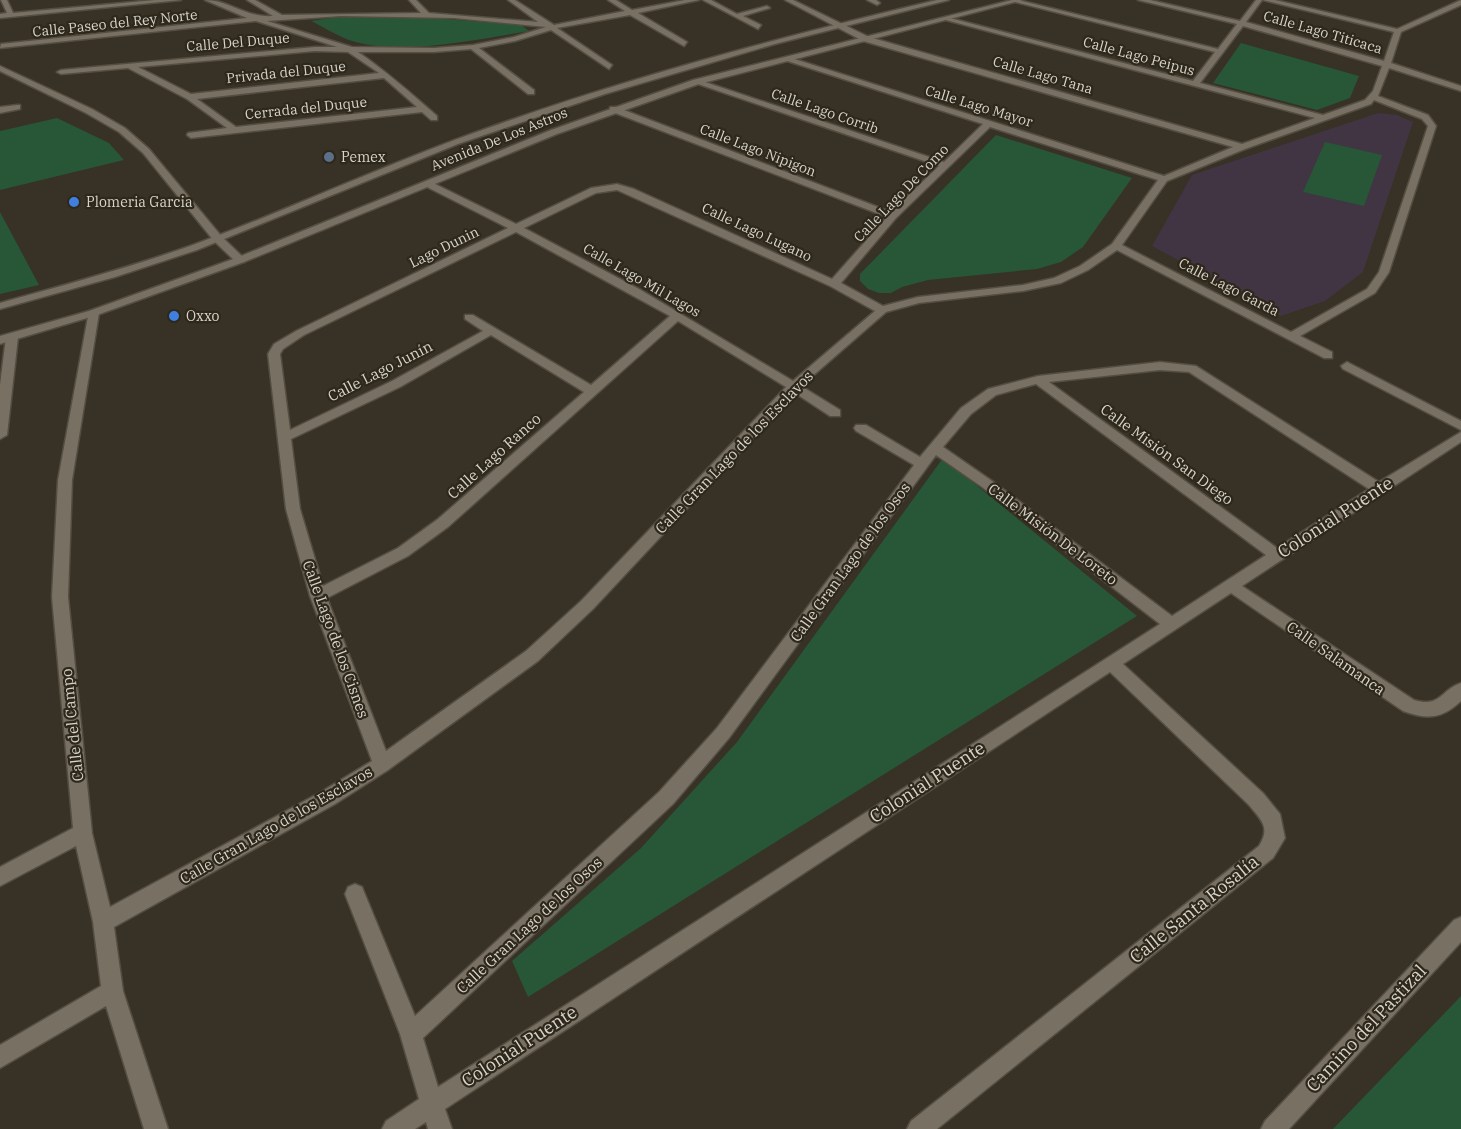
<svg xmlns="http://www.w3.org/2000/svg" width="1461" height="1129" font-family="'IBM Plex Serif',serif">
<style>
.education{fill:#413544}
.green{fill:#275736}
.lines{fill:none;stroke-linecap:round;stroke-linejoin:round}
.street-casing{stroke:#534d42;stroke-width:3}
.secondary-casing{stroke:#534d42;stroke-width:3}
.street{fill:#787062;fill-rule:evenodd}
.secondary{fill:#787062;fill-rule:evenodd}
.service-dot{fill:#5c6f8a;stroke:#2e281b;stroke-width:2}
.shop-dot{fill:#3f7fe0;stroke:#2e281b;stroke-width:2}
.labels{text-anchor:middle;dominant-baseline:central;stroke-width:4.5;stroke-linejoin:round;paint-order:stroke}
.far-street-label{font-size:14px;fill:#d7d3cb;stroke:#2e281b}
.far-poi-label{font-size:14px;fill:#d7d3cb;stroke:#2e281b;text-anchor:start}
.street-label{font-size:15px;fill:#d7d3cb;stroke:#2e281b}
.near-street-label{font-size:18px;fill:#d7d3cb;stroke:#2e281b}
</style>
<rect width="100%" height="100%" fill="#383125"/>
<path class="education" d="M 1378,113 L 1397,115 L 1413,122 L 1363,272 L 1325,301 L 1281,316 L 1152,246 L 1192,175 Z"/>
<path class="green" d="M 407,16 L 521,25 L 529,31 C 478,39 399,57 349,40 C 336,35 323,27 311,21 L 338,17 Z
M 1241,43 L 1359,76 L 1350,98 L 1317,110 L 1213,83 Z
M 57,118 L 109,143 L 124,160 L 0,190 L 0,131 Z
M 996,135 L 1132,178 L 1083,247 L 1061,262 L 1037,269 L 928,280 L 902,287 L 891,293 L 879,293 L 868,289 L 860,281 L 860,274 Z
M 1325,142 L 1382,155 L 1364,206 L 1303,192 Z
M 0,212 L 39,285 L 0,294 Z
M 943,458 L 1137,616 L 528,997 L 512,961 L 641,848 L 737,742 Z
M 1461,996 L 1461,1129 L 1333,1129 Z"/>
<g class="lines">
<defs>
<path id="street" d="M 1,0 L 7,0 L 13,13 L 155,0 L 181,0 L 0,18 L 0,14 L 7,13 Z
M 205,0 C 230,0 245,18 273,16 L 247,0 L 255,0 L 282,15 L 421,13 L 409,0 L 416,0 L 429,13 L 538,22 L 508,0 L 515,0 L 554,25 L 625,11 L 608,0 L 616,0 L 632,10 L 685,0 L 699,0 L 638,13 L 687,42 L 684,46 L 630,15 L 557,28 L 612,65 L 609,69 L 551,30 L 515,41 L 479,48 L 534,90 L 534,94 L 528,94 L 471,49 L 434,52 L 358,52 C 386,71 412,94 437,116 L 437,120 L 431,120 L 422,112 L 191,138 L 187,135 L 188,133 L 227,128 L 187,99 L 128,68 L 61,74 L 57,72 L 61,70 L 315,47 L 337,47 L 256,21 L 0,48 L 1,44 L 247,18 ZM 341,16 L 454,18 L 546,27 L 514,37 L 473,45 L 434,48 L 352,47 L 267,21 ZM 315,51 L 348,52 L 379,73 L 191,94 L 138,67 ZM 384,78 L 417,107 L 236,127 L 197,99 Z
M 703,0 L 711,0 L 737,14 L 767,6 L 770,8 L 743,16 L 761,25 L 758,29 Z
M 785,0 L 793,0 L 869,37 L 1242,144 L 1315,118 L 942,19 L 946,17 L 1193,81 L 1215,52 L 1011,1 L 1018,0 L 1218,49 L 1237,24 L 1138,0 L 1150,0 L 1240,21 L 1256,0 L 1262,0 L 1246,22 L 1384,61 L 1394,32 L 1263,0 L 1275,0 L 1397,29 L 1461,0 L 1461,5 L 1401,32 L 1391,63 L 1461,86 L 1461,91 L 1389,68 L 1378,96 L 1428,115 L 1436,126 L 1389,272 L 1375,293 L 1300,336 L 1332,352 L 1332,358 L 1324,358 L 1117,250 L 1088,270 L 1061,283 L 1023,291 L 919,303 L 886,312 L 801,386 L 840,410 L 840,416 L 830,416 L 795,393 L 593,609 L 538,661 L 388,770 L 335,804 L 114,927 L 123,991 L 168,1129 L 144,1129 L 106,1006 L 0,1068 L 0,1045 L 101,986 L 93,922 L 76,846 L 0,886 L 0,867 L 73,828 L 52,597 L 58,480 L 89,311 L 97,311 L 99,313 L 72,480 L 68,597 L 92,833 L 110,907 L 321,792 L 372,761 L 310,596 L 286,509 L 268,354 L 274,344 L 296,331 L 508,228 L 425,186 L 425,182 L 431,182 L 516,224 L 591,188 L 617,184 L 634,189 L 832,279 L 887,217 L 610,111 L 610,107 L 616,107 L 891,212 L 939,166 L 692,82 L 699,80 L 944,162 L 983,124 L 781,59 L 788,57 L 1164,176 L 1233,147 L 863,41 ZM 1243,26 L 1382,66 L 1373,91 L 1365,100 L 1323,115 L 1200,83 ZM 1374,100 L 1422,119 L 1428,126 L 1379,272 L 1367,289 L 1291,332 L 1122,245 L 1167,181 L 1245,149 L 1371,104 ZM 990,127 L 1158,180 L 1112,244 L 1080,266 L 1054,278 L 1023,285 L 918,297 L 883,306 L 841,283 L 896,218 ZM 617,190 L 830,286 L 875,311 L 793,381 L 639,289 L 524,228 L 596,193 ZM 516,232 L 670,316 L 591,385 L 473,315 L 465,315 L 465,319 L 483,331 L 392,381 L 290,430 L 280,354 L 283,349 L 304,335 ZM 678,321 L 786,387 L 581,601 L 526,651 L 386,751 L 327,598 L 408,556 L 448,527 ZM 491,335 L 584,392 L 438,519 L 398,548 L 323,586 L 300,509 L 291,439 L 400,387 Z
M 867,0 L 876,0 L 880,3 L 877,5 Z
M 0,66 L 92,109 L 125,128 L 149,149 L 222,237 L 244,258 L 244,262 L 236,262 L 214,241 L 143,153 L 119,132 L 86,113 L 0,71 Z
M 17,105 L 20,105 L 20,109 L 0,113 L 0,107 Z
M 12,333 L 18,337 L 7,435 L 0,439 L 0,385 L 6,337 Z
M 1160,362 L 1196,366 L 1379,482 L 1461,432 L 1461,442 L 1242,586 L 1414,700 C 1441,708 1440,690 1461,683 L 1461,701 C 1442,719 1427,720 1403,711 L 1231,593 L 1123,664 L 1263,793 L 1280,814 L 1285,838 L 1273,858 L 937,1129 L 907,1129 L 911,1121 L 1259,846 C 1271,827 1261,820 1249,805 L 1110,672 L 445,1109 L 452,1129 L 428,1129 L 426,1122 L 415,1129 L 382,1129 L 386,1121 L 419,1099 L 400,1034 L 345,894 L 348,887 L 355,884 L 362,887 L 415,1016 L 659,792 L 717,728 L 914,465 L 856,431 L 854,428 L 856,425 L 866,425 L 920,457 L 961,408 L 988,389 L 1038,376 ZM 1160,370 L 1189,372 L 1369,489 L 1277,548 L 1049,382 ZM 1036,384 L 1266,555 L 1172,616 L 992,481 L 943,447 L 971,414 L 996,395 ZM 936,455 L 982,487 L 1160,624 L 438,1087 L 423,1038 L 673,804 L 729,738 Z
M 1347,362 L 1461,421 L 1461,430 L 1343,369 L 1341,366 Z
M 1461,917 L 1461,942 L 1289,1129 L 1261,1129 L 1265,1121 L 1454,920 Z"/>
<path id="secondary" d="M 937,0 L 949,0 L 775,44 L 605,94 L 458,144 L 197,250 L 115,277 L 0,309 L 0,303 C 64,285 128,268 190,246 C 289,210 385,164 485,129 C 633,76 785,36 937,0 Z
M 1012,0 L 1023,0 L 699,84 L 557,134 L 244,262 L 97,315 L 0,344 L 0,336 L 89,311 L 236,258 L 551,130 L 693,80 Z"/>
</defs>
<use href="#street" class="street-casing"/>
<use href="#secondary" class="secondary-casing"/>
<use href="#street" class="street"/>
<use href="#secondary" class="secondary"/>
</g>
<circle class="service-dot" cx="329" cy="157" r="6"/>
<g class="shop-dot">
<circle cx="74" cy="202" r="6"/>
<circle cx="174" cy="316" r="6"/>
</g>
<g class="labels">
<g class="far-street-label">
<text transform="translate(115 23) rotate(-6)">Calle Paseo del Rey Norte</text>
<text transform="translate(1323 32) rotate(16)">Calle Lago Titicaca</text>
<text transform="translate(238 42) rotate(-5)">Calle Del Duque</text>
<text transform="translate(1139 56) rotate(15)">Calle Lago Peipus</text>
<text transform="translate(286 72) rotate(-6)">Privada del Duque</text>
<text transform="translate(1043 75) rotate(16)">Calle Lago Tana</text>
<text transform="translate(979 106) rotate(17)">Calle Lago Mayor</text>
<text transform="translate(306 108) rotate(-6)">Cerrada del Duque</text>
<text transform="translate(825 111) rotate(19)">Calle Lago Corrib</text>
<text transform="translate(499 139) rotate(-22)">Avenida De Los Astros</text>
<text transform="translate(758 150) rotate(21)">Calle Lago Nipigon</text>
<text transform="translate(901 193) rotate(-46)">Calle Lago De Como</text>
<text transform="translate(757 232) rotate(25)">Calle Lago Lugano</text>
<text transform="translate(444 247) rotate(-26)">Lago Dunin</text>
<text transform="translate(642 280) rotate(30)">Calle Lago Mil Lagos</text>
<text transform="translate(1229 287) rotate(27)">Calle Lago Garda</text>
</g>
<g class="far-poi-label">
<text x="341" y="157">Pemex</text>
<text x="86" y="202">Plomeria Garcia</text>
<text x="186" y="316">Oxxo</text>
</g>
<g class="street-label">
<text transform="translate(380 371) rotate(-27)">Calle Lago Junín</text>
<text transform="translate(734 452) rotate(-46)">Calle Gran Lago de los Esclavos</text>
<text transform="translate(1167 454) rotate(36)">Calle Misión San Diego</text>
<text transform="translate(494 456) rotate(-42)">Calle Lago Ranco</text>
<text transform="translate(1053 534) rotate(37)">Calle Misión De Loreto</text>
<text transform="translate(850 562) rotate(-54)">Calle Gran Lago de los Osos</text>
<text transform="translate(336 639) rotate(70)">Calle Lago de los Cisnes</text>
<text transform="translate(1336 658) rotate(35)">Calle Salamanca</text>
<text transform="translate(72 725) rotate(-96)">Calle del Campo</text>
<text transform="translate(276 825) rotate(-30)">Calle Gran Lago de los Esclavos</text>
<text transform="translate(529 925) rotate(-43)">Calle Gran Lago de los Osos</text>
</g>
<g class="near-street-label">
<text transform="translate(1335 517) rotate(-33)">Colonial Puente</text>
<text transform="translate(927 782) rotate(-33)">Colonial Puente</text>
<text transform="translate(1194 909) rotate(-39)">Calle Santa Rosalía</text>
<text transform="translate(1366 1028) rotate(-47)">Camino del Pastizal</text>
<text transform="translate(519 1046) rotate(-33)">Colonial Puente</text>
</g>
</g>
</svg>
